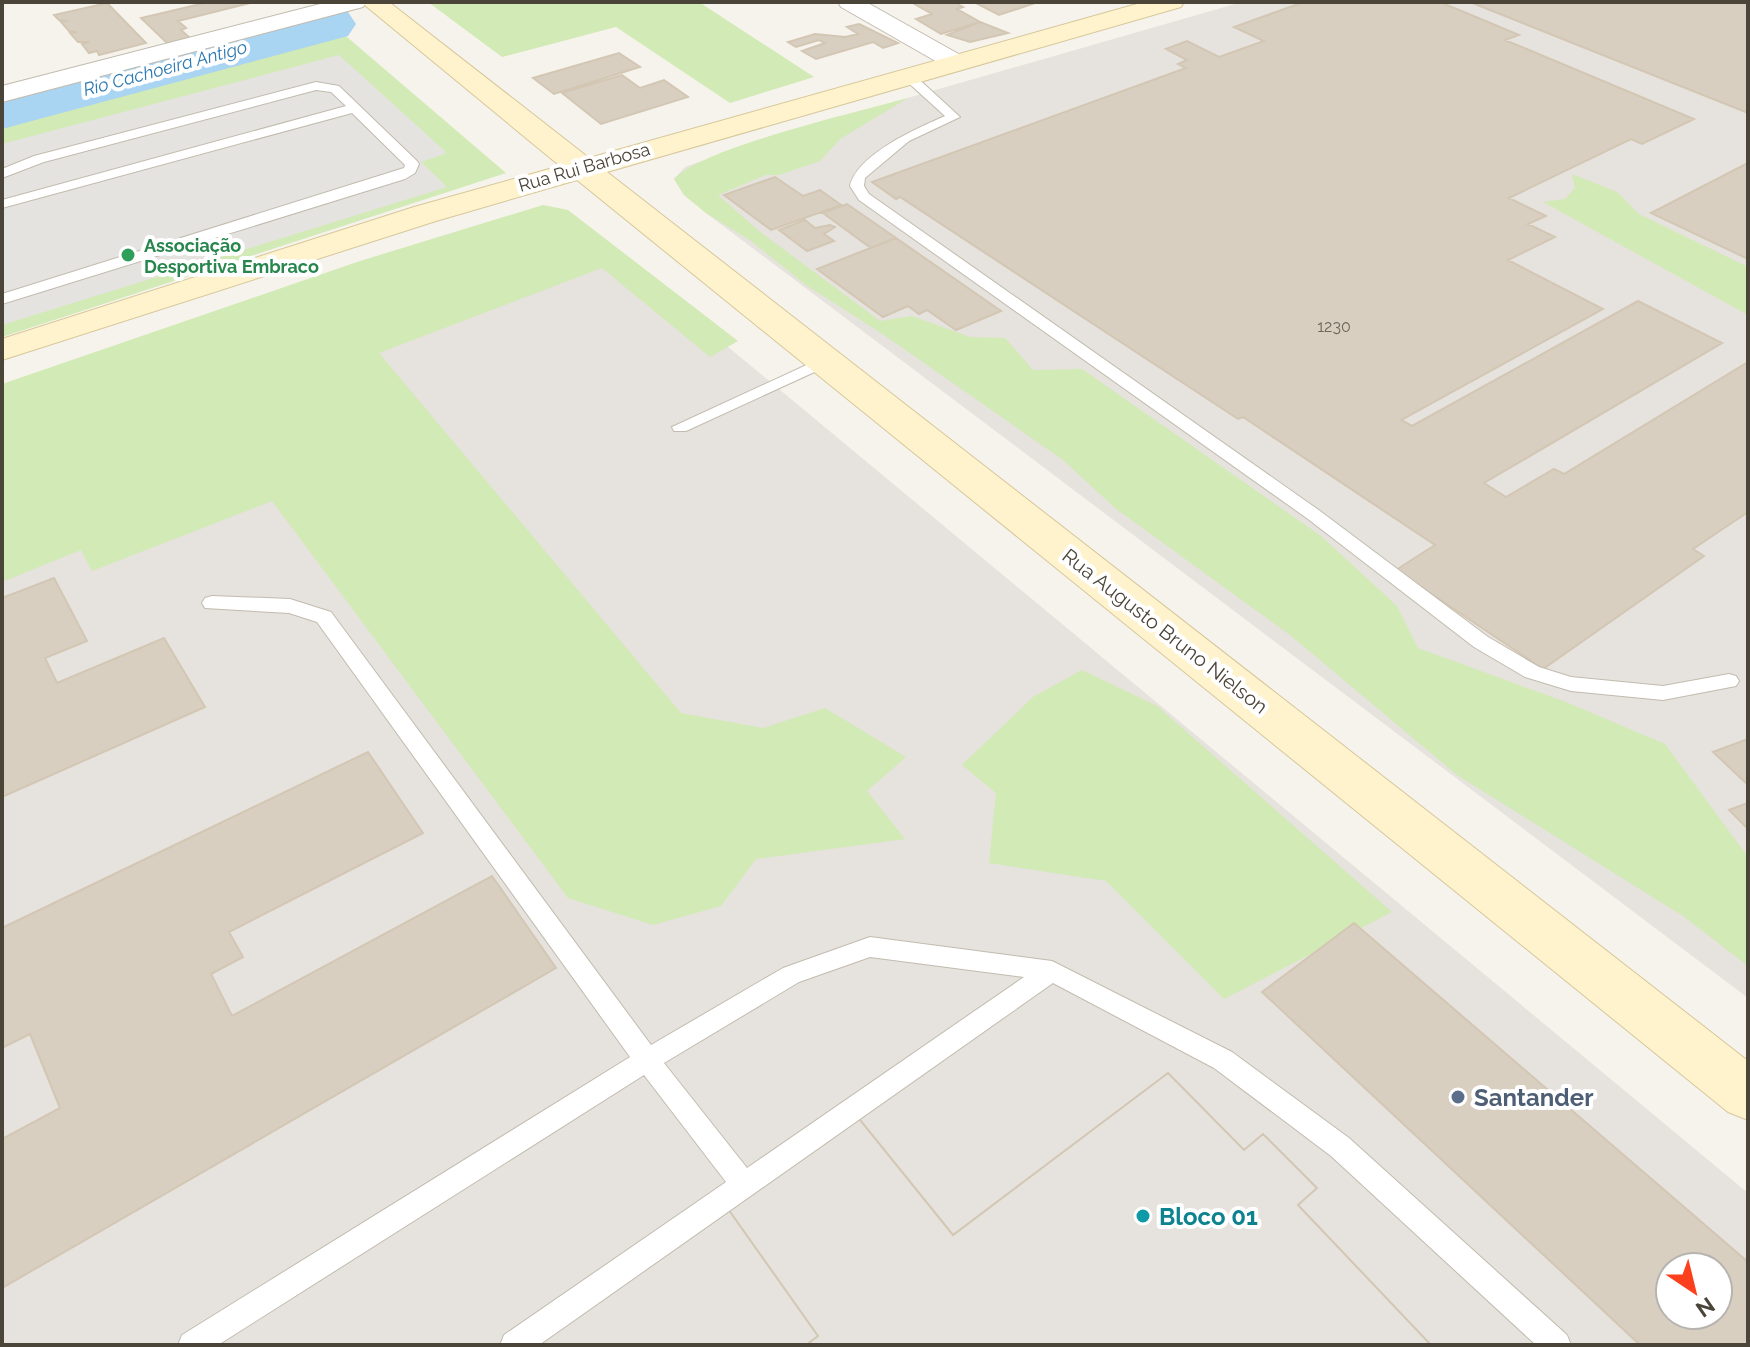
<svg xmlns="http://www.w3.org/2000/svg" width="1750" height="1347" font-family="Raleway,sans-serif">
<style>
.industrial{fill:#e6e2dd;fill-rule:evenodd}
.green{fill:#d2eab5}
.parking{fill:#e5e3e0}
.lines{fill:none;stroke-linecap:round;stroke-linejoin:round}
.river{fill:#a9d4f2;fill-rule:evenodd}
.building{fill:#d8cfc1;stroke:#d3c7b4;stroke-width:2;fill-rule:evenodd}
.service-casing{stroke:#c2bbae;stroke-width:2}
.minor-casing{stroke:#c2bbae;stroke-width:2}
.secondary-casing{stroke:#d6c79b;stroke-width:2}
.service{fill:#fff;fill-rule:evenodd}
.minor{fill:#fff;fill-rule:evenodd}
.secondary{fill:#fff3cd;fill-rule:evenodd}
.leisure-dot{fill:#2e9e5b;stroke:#fff;stroke-width:3}
.service-dot{fill:#5c6f8a;stroke:#fff;stroke-width:3}
.culture-dot{fill:#0f9aa8;stroke:#fff;stroke-width:3}
.labels{text-anchor:middle;dominant-baseline:central;stroke-width:8;stroke-linejoin:round;paint-order:stroke}
.number-label{font-size:16px;fill:#6e675b}
.far-water-label{font-size:18px;font-style:italic;fill:#2e7ab2;stroke:#fff}
.far-street-label{font-size:18px;fill:#4b4439;stroke:#fff}
.far-leisure-label{font-size:18px;font-weight:bold;fill:#27864d;stroke:#fff;text-anchor:start}
.street-label{font-size:20px;fill:#4b4439;stroke:#fff}
.near-service-label{font-size:24px;font-weight:bold;fill:#4e5e75;stroke:#fff;text-anchor:start}
.near-culture-label{font-size:24px;font-weight:bold;fill:#0d838f;stroke:#fff;text-anchor:start}
</style>
<rect width="100%" height="100%" fill="#f6f3ec"/>
<path class="industrial" d="M 1242,2 L 1748,2 L 1748,998 L 706,213 L 684,195 L 674,179 L 685,167 L 765,139 Z
M 569,215 L 1748,1193 L 1748,1345 L 2,1345 L 2,387 ZM 1670,1267 L 1718,1267 L 1718,1315 L 1670,1315 Z"/>
<path class="green" d="M 428,2 L 699,2 L 814,77 L 730,103 L 616,27 L 502,57 Z
M 340,31 L 506,173 L 2,337 L 2,120 Z
M 908,98 L 840,139 L 820,161 L 779,175 L 766,175 L 718,195 L 759,231 L 880,321 L 912,316 L 970,337 L 1005,338 L 1033,370 L 1082,369 L 1321,536 L 1397,606 L 1418,648 L 1566,702 L 1665,744 L 1748,857 L 1748,966 L 1683,916 L 1457,775 L 1290,635 L 1115,508 L 1063,460 L 881,333 L 806,285 L 751,241 L 706,213 L 684,195 L 674,179 C 704,147 858,112 908,98 Z
M 1572,174 L 1617,192 L 1639,214 L 1748,267 L 1748,315 L 1543,202 L 1565,199 L 1575,188 Z
M 543,205 L 568,210 L 738,341 L 710,357 L 602,268 L 379,353 L 681,713 L 763,728 L 825,708 L 906,757 L 867,791 L 905,839 L 756,859 L 721,906 L 653,925 L 568,898 L 272,501 L 92,571 L 81,550 L 2,582 L 2,384 L 360,261 Z
M 1082,670 L 1157,706 L 1392,912 L 1224,999 L 1106,881 L 989,863 L 996,793 L 962,765 L 1033,697 Z"/>
<path class="parking" d="M 339,55 L 447,153 L 421,162 L 447,187 L 2,325 L 2,144 Z"/>
<g class="lines">
<path class="river" d="M 329,8 L 348,12 L 356,24 L 348,36 L 2,129 L 2,93 Z"/>
</g>
<path class="building" d="M 209,2 L 254,2 L 178,21 L 186,28 L 181,30 L 190,38 L 168,44 L 141,18 Z
M 911,2 L 954,2 L 963,7 L 957,9 L 980,22 L 941,34 L 916,19 L 932,14 Z
M 974,2 L 1038,2 L 999,15 Z
M 1304,2 L 1440,2 L 1519,35 L 1505,40 L 1694,119 L 1642,144 L 1631,139 L 1509,198 L 1546,216 L 1528,224 L 1555,237 L 1508,260 L 1603,309 L 1401,420 L 1412,426 L 1638,301 L 1722,343 L 1484,483 L 1506,497 L 1554,469 L 1564,474 L 1748,362 L 1748,512 L 1693,549 L 1704,556 L 1543,669 L 1396,570 L 1435,545 L 1243,417 L 1238,419 L 900,197 L 896,199 L 872,182 L 1186,68 L 1178,64 L 1187,60 L 1166,49 L 1187,41 L 1219,57 L 1264,41 L 1234,27 Z
M 1470,2 L 1748,2 L 1748,113 Z
M 107,3 L 146,43 L 99,55 L 97,51 L 89,53 L 82,44 L 89,42 L 78,42 L 70,33 L 77,32 L 69,31 L 61,22 L 68,21 L 59,20 L 54,15 Z
M 980,22 L 1008,33 L 970,42 L 947,35 Z
M 859,24 L 898,43 L 883,48 L 873,42 L 816,59 L 802,51 L 825,43 L 819,40 L 796,47 L 788,42 L 815,34 L 845,37 L 858,34 L 847,27 Z
M 619,53 L 640,67 L 554,94 L 533,78 Z
M 622,75 L 640,88 L 664,80 L 688,97 L 601,124 L 562,93 Z
M 1748,163 L 1748,259 L 1651,213 Z
M 775,177 L 803,196 L 820,190 L 841,205 L 771,230 L 724,195 Z
M 847,204 L 896,238 L 871,248 L 823,213 Z
M 805,220 L 815,228 L 830,225 L 835,227 L 824,234 L 834,241 L 807,251 L 779,230 Z
M 896,238 L 1001,311 L 956,330 L 927,310 L 919,314 L 908,306 L 883,317 L 817,269 Z
M 54,578 L 87,641 L 45,658 L 57,683 L 164,638 L 205,707 L 2,797 L 2,598 Z
M 1748,739 L 1748,785 L 1713,752 Z
M 368,752 L 423,833 L 229,932 L 243,957 L 211,974 L 232,1016 L 492,876 L 556,968 L 2,1288 L 2,1139 L 60,1108 L 30,1034 L 2,1048 L 2,928 Z
M 1748,803 L 1748,829 L 1729,810 Z
M 1354,923 L 1748,1262 L 1748,1345 L 1640,1345 L 1262,992 ZM 1670,1267 L 1718,1267 L 1718,1315 L 1670,1315 Z
M 1168,1073 L 1244,1150 L 1263,1134 L 1317,1188 L 1298,1205 L 1431,1345 L 806,1345 L 818,1336 L 726,1206 L 857,1116 L 953,1235 Z
M 1168,1073 L 1244,1150 L 1263,1134 L 1317,1188 L 1298,1205 L 1431,1345 L 806,1345 L 818,1336 L 726,1206 L 857,1116 L 953,1235 Z"/>
<g class="lines">
<defs>
<path id="service" d="M 903,72 L 911,72 L 960,117 L 909,141 L 865,178 L 864,186 L 869,194 L 1320,511 L 1488,637 L 1539,667 L 1571,677 L 1663,686 L 1729,674 L 1736,676 L 1739,681 L 1736,686 L 1663,700 L 1571,691 L 1525,677 L 1474,647 L 1308,519 L 859,200 L 850,186 C 857,154 918,128 945,116 L 903,78 Z
M 316,82 L 339,86 L 417,161 L 419,164 L 415,173 L 405,179 L 2,304 L 2,294 L 404,168 L 405,165 L 352,113 L 2,208 L 2,200 L 346,106 L 331,92 L 316,90 L 44,162 L 2,178 L 2,169 L 34,156 Z
M 826,356 L 832,358 L 832,364 L 686,431 L 674,431 L 672,427 Z
M 212,596 L 290,599 L 331,612 L 651,1045 L 783,968 L 870,937 L 1052,961 L 1232,1052 L 1349,1138 L 1567,1335 L 1571,1345 L 1536,1345 L 1331,1156 L 1214,1068 L 1053,983 L 539,1345 L 500,1345 L 504,1335 L 726,1182 L 644,1075 L 218,1345 L 178,1345 L 182,1335 L 630,1057 L 317,622 L 289,613 L 205,608 L 202,603 L 205,598 ZM 870,957 L 1024,977 L 747,1168 L 664,1063 L 799,982 Z"/>
<path id="minor" d="M 328,2 L 366,2 L 363,7 L 2,102 L 2,86 Z
M 838,2 L 866,2 L 964,57 L 967,62 L 964,67 L 946,67 L 841,7 Z"/>
<path id="secondary" d="M 361,2 L 389,2 L 589,158 L 1144,2 L 1184,2 L 1181,7 L 607,172 L 1748,1061 L 1748,1120 L 1728,1112 L 577,180 L 436,221 L 2,360 L 2,339 L 414,207 L 560,166 Z"/>
</defs>
<use href="#service" class="service-casing"/>
<use href="#minor" class="minor-casing"/>
<use href="#secondary" class="secondary-casing"/>
<use href="#service" class="service"/>
<use href="#minor" class="minor"/>
<use href="#secondary" class="secondary"/>
</g>
<circle class="leisure-dot" cx="128" cy="255" r="8"/>
<circle class="service-dot" cx="1458" cy="1097" r="8"/>
<circle class="culture-dot" cx="1143" cy="1216" r="8"/>
<g class="labels">
<g class="number-label">
<text x="1334" y="326">1230</text>
</g>
<g class="far-water-label">
<text transform="translate(165 68) rotate(-15)">Rio Cachoeira Antigo</text>
</g>
<g class="far-street-label">
<text transform="translate(584 167) rotate(-16)">Rua Rui Barbosa</text>
</g>
<g class="far-leisure-label">
<text x="144" y="245">Associação<tspan x="144" dy="21">Desportiva Embraco</tspan></text>
</g>
<g class="street-label">
<text transform="translate(1165 631) rotate(38)">Rua Augusto Bruno Nielson</text>
</g>
<g class="near-service-label">
<text x="1474" y="1097">Santander</text>
</g>
<g class="near-culture-label">
<text x="1159" y="1216">Bloco 01</text>
</g>
</g>
<rect width="1750" height="1347" fill="none" stroke="#4b4439" stroke-width="8"/>
<g transform="translate(1694 1291) rotate(145)"><circle r="38" fill="#ffffff" stroke="#b7b4b0" stroke-width="2"/>
<path d="M0-6L14 30L0 20L-14 30Z" fill="#fc3f1d"/>
<text y="-12" font-size="22" font-weight="bold" text-anchor="middle" fill="#4b4439">N</text>
</g>
</svg>
